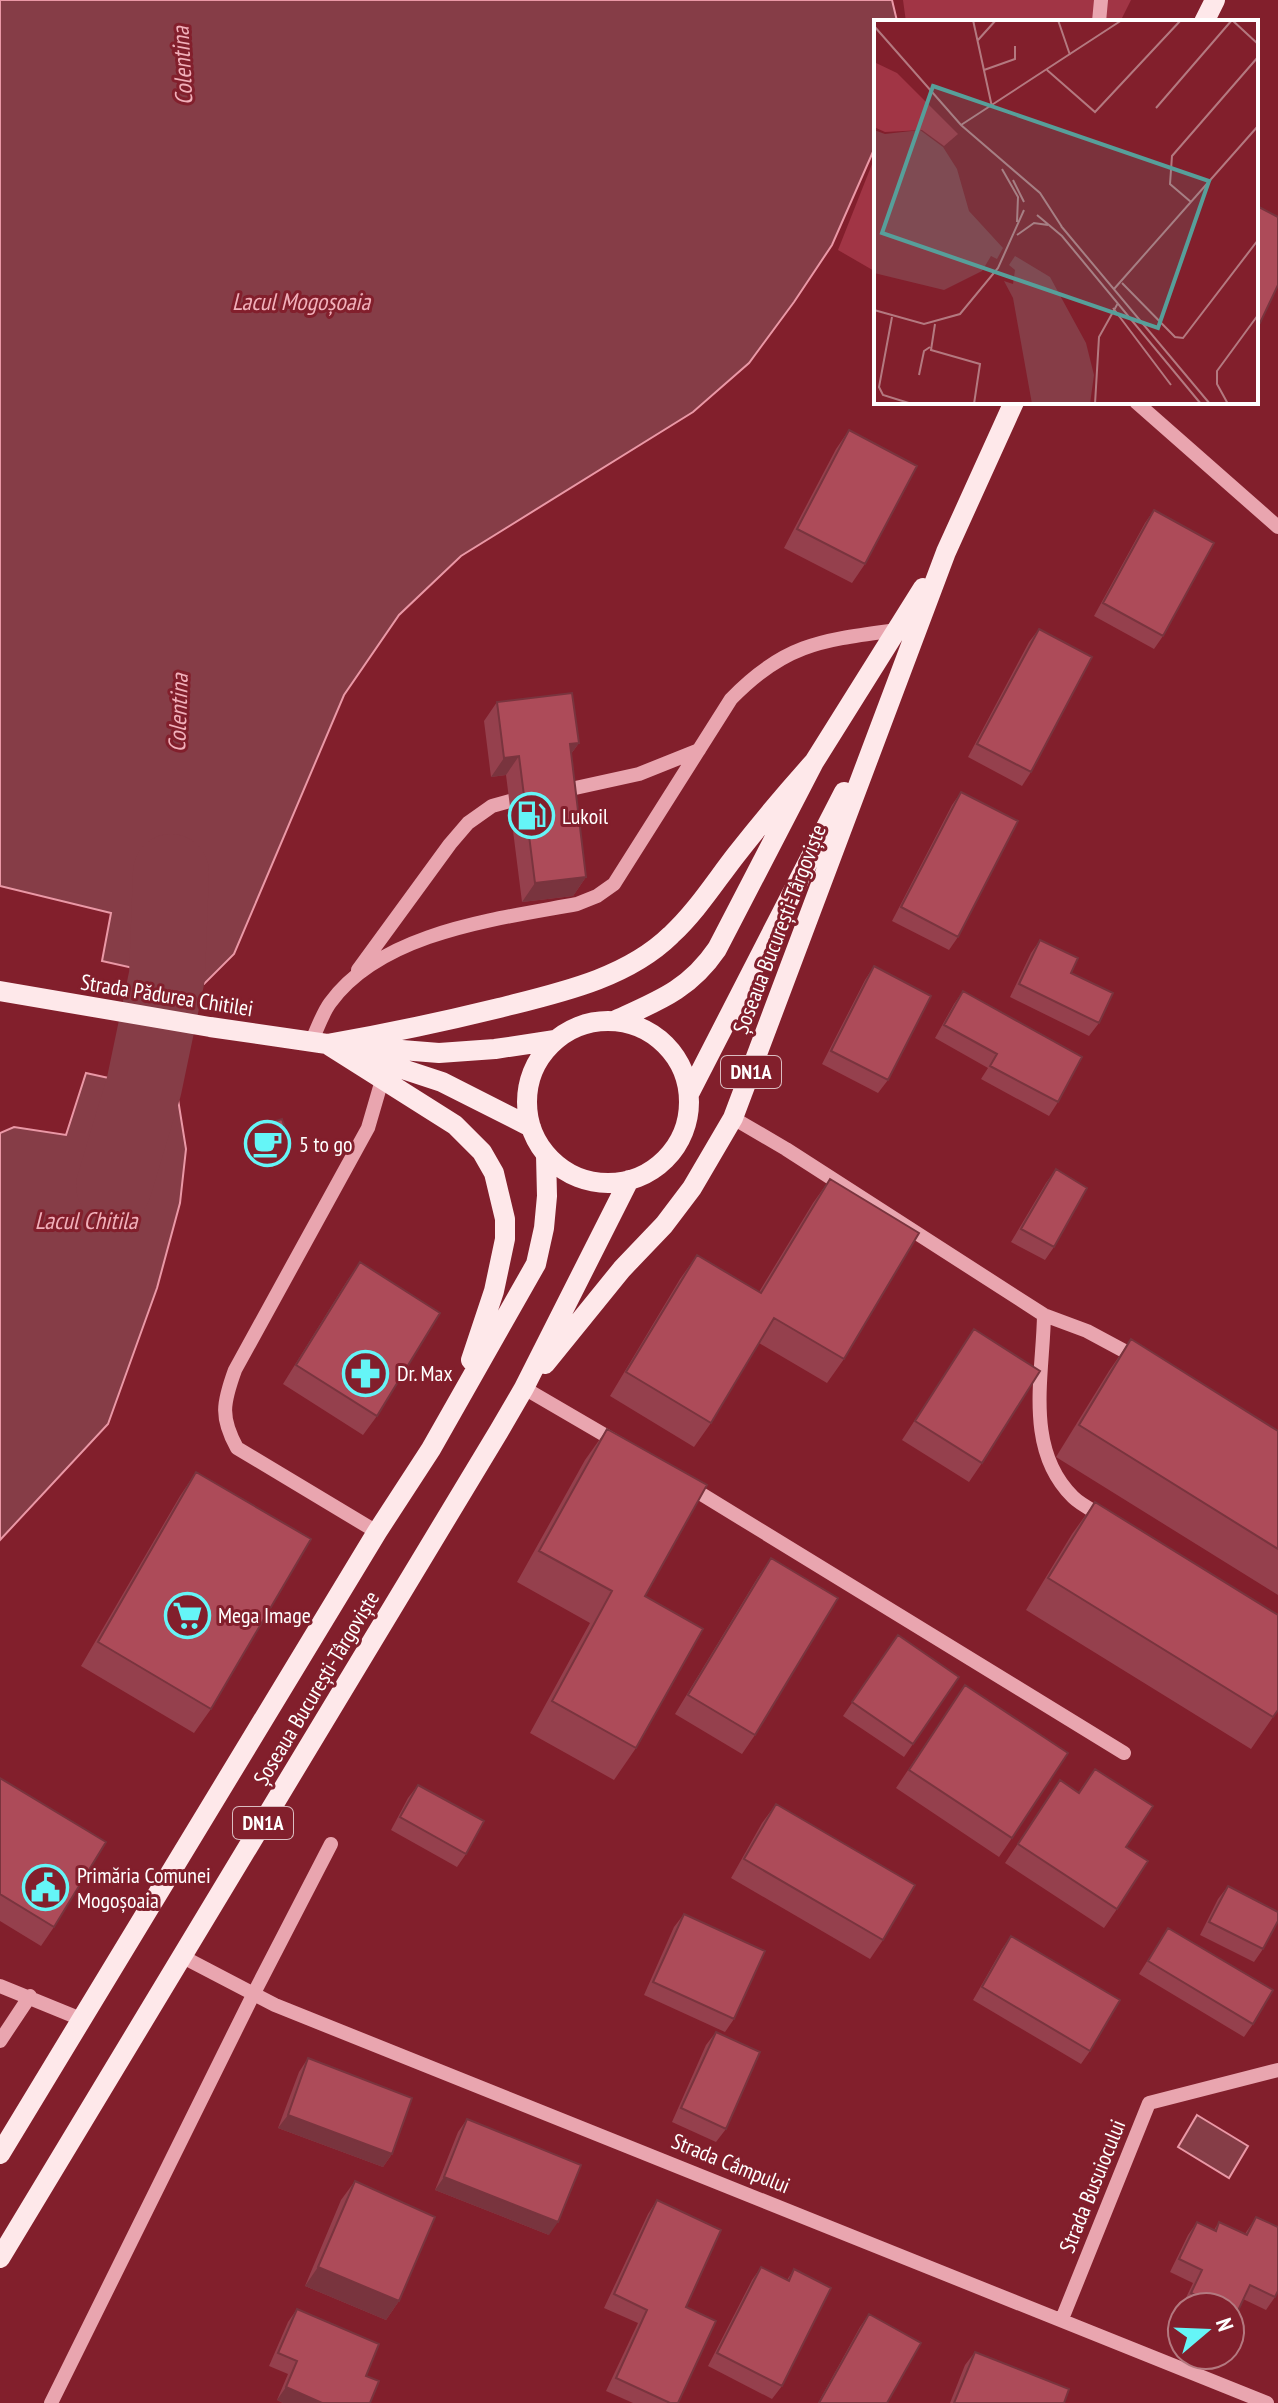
<svg xmlns="http://www.w3.org/2000/svg" width="1278" height="2403" font-family="'PT Sans Narrow',sans-serif">
<style>
.green{fill:#a13545}
.water{fill:#863d47;stroke:#ea98a6;stroke-width:2}
.lines{fill:none;stroke-linecap:round;stroke-linejoin:round}
.river{stroke:#863d47;stroke-width:76}
.minor{stroke:#e9a5af;stroke-width:14}
.major{stroke:#fee8ea;stroke-width:20}
.wall{fill:#95404d}
.shaded-wall{fill:#79343e}
.building{fill:#ad4b59;stroke:#79343e;stroke-width:2}
.labels{text-anchor:middle;dominant-baseline:central;stroke-width:6;stroke-linejoin:round;paint-order:stroke}
.shield{fill:#821f2c;stroke:#dabcc0;stroke-width:2}
.shield-label{font-size:20px;font-weight:bold;fill:#fff}
.poi-label{font-size:22px;fill:#fff;stroke:#821f2c;text-anchor:start}
.street-label{font-size:22px;fill:#fff;stroke:#821f2c}
.water-label{font-size:24px;font-style:italic;fill:#f1b0ba;stroke:#821f2c}
.inset-road{fill:none;stroke:#b47980;stroke-width:2}
.view{fill:#579f9a;fill-opacity:0.15;stroke:#579f9a;stroke-width:4}
.inset-edge{fill:none;stroke:#fff;stroke-width:4}
</style>
<rect width="100%" height="100%" fill="#821f2c"/>
<path class="green" d="M 903,0 L 1131,0 L 1120,22 L 906,22 Z
M 876,154 L 876,272 L 838,250 Z"/>
<path class="water" d="M 0,0 L 892,0 L 897,21 L 876,22 L 876,145 L 832,245 L 794,302 L 749,363 L 693,412 L 461,556 L 399,615 L 344,695 L 234,954 L 204,984 L 102,961 L 111,913 L 0,886 Z
M 86,1073 L 177,1093 L 186,1149 L 180,1203 L 157,1288 L 108,1424 L 0,1540 L 0,1133 L 14,1127 L 66,1135 Z
M 1197,2115 L 1248,2146 L 1229,2178 L 1178,2147 Z"/>
<g class="lines">
<path class="river" d="M 114,1186 L 144,1086 L 167,976 L 171,872"/>
<path class="minor" d="M 1099,22 L 1101,0
M 1136,402 L 1278,527
M 557,792 L 639,774 L 699,750
M 358,970 L 450,844 L 468,823 L 492,806 L 525,797
M 311,1042 C 317,1030 322,1014 330,1003 C 381,932 497,919 577,904 L 597,896 L 614,884 L 731,699 C 785,643 823,640 897,630
M 733,1118 L 786,1149 L 1044,1315 L 1087,1331 L 1141,1360
M 1044,1315 C 1043,1376 1024,1449 1073,1497 C 1081,1505 1094,1511 1104,1517
M 524,1388 L 620,1444
M 685,1484 L 1124,1753
M 377,1532 L 237,1448 C 220,1417 223,1403 235,1370 L 368,1128 L 382,1080
M 183,1957 L 275,2005 L 1267,2403
M 0,1986 L 81,2019
M 0,2041 L 30,1996
M 1062,2319 L 1149,2103 L 1278,2070
M 51,2403 L 253,1995 L 331,1844"/>
<path class="major" d="M 1204,22 L 1215,0
M 0,991 L 210,1027 L 327,1044 L 439,1053 L 495,1049 L 555,1040
M 614,1021 C 658,1001 689,990 717,949 L 814,762 L 923,588
M527 1102a81 81 0 1 1 162 0a81 81 0 1 1-162 0Z
M 327,1044 C 385,1034 442,1022 499,1008 C 558,993 626,979 671,935 C 696,912 715,882 736,855 C 761,823 787,792 814,762
M 330,1046 L 455,1125 L 482,1152 L 494,1173 L 505,1219 L 505,1239 L 494,1291 L 471,1360
M 357,1054 L 442,1082 L 531,1127
M 689,1094 L 844,792
M 545,1364 L 622,1269 L 664,1225 L 692,1188 L 733,1118 L 946,552 L 1014,402
M 0,2154 L 377,1532 L 431,1449 L 536,1264 L 544,1228 L 547,1196 L 546,1155
M 0,2258 L 499,1431 L 524,1388 L 629,1180"/>
</g>
<path class="wall" d="M 849,430 L 865,564 L 852,583 L 784,548 L 836,449 Z
M 1154,510 L 1163,636 L 1154,649 L 1094,616 L 1145,523 Z
M 1039,629 L 1031,772 L 1022,786 L 968,757 L 1029,642 Z
M 497,702 L 579,743 L 571,754 L 586,877 L 573,896 L 522,902 L 506,775 L 491,777 L 484,721 Z
M 961,792 L 958,937 L 949,950 L 892,921 L 952,805 Z
M 1040,940 L 1071,973 L 1099,1023 L 1089,1036 L 1010,997 L 1031,953 Z
M 874,966 L 888,1080 L 878,1093 L 822,1064 L 865,980 Z
M 963,991 L 1058,1102 L 1049,1116 L 981,1079 L 988,1068 L 935,1038 L 954,1004 Z
M 254,1128 L 291,1147 L 287,1154 L 259,1163 L 249,1134 Z
M 1056,1169 L 1054,1247 L 1045,1260 L 1011,1242 L 1046,1183 Z
M 830,1179 L 844,1359 L 827,1383 L 759,1343 L 711,1423 L 694,1447 L 610,1396 L 680,1279 L 697,1255 L 759,1292 L 813,1203 Z
M 360,1262 L 377,1416 L 363,1435 L 283,1384 L 347,1281 Z
M 974,1329 L 982,1463 L 969,1482 L 902,1440 Z
M 1131,1339 L 1278,1431 L 1278,1595 L 1056,1457 L 1109,1371 Z
M 607,1429 L 645,1596 L 636,1748 L 614,1780 L 530,1733 L 590,1623 L 517,1582 L 585,1460 Z
M 196,1472 L 211,1709 L 194,1733 L 81,1666 L 180,1496 Z
M 1095,1502 L 1273,1717 L 1251,1749 L 1026,1610 L 1072,1534 Z
M 771,1558 L 755,1735 L 742,1754 L 675,1714 L 758,1577 Z
M 898,1635 L 959,1677 L 904,1757 L 843,1716 Z
M 965,1685 L 1012,1838 L 999,1857 L 896,1788 Z
M 1095,1769 L 1126,1847 L 1117,1909 L 1104,1928 L 1005,1863 L 1060,1780 L 1078,1793 Z
M 0,1778 L 54,1927 L 41,1946 L 0,1921 Z
M 418,1785 L 466,1854 L 457,1867 L 391,1830 L 408,1798 Z
M 776,1804 L 883,1940 L 870,1959 L 731,1878 L 762,1823 Z
M 1228,1886 L 1263,1949 L 1254,1962 L 1200,1935 L 1218,1899 Z
M 684,1914 L 734,2019 L 725,2032 L 644,1995 L 674,1927 Z
M 1168,1928 L 1253,2024 L 1244,2037 L 1139,1974 Z
M 1011,1936 L 1090,2051 L 1081,2064 L 973,2000 L 1002,1949 Z
M 716,2032 L 726,2129 L 716,2142 L 672,2122 L 706,2045 Z
M 308,2058 L 392,2154 L 383,2167 L 278,2128 L 299,2072 Z
M 467,2119 L 549,2235 L 435,2190 L 458,2132 Z
M 355,2181 L 399,2301 L 386,2320 L 305,2286 L 341,2200 Z
M 657,2200 L 686,2307 L 678,2403 L 633,2403 L 606,2391 L 638,2323 L 604,2308 L 648,2214 Z
M 1256,2217 L 1275,2297 L 1266,2310 L 1243,2299 L 1236,2315 L 1230,2323 L 1230,2307 L 1182,2306 L 1193,2283 L 1170,2272 L 1188,2235 L 1197,2222 L 1214,2230 L 1219,2222 L 1245,2234 Z
M 761,2267 L 787,2280 L 794,2269 L 782,2386 L 772,2399 L 708,2366 L 752,2280 Z
M 297,2309 L 366,2376 L 370,2403 L 283,2403 L 277,2400 L 288,2374 L 269,2366 L 288,2322 Z
M 869,2314 L 887,2403 L 818,2403 L 860,2327 Z
M 975,2352 L 1064,2403 L 950,2403 L 965,2365 Z"/>
<path class="shaded-wall" d="M 579,743 L 565,762 L 570,744 Z
M 519,756 L 506,775 L 491,777 L 504,758 Z
M 586,877 L 573,896 L 522,902 L 535,883 Z
M 291,1147 L 287,1154 L 259,1163 L 263,1156 Z
M 288,2115 L 392,2154 L 383,2167 L 278,2128 Z
M 444,2177 L 558,2222 L 549,2235 L 435,2190 Z
M 318,2267 L 399,2301 L 386,2320 L 305,2286 Z
M 286,2387 L 322,2403 L 283,2403 L 277,2400 Z"/>
<path class="building" d="M 1257,206 L 1278,217 L 1278,285 L 1260,323 L 1256,321 Z
M 849,430 L 917,466 L 865,564 L 797,529 Z
M 1154,510 L 1214,543 L 1163,636 L 1103,603 Z
M 1039,629 L 1092,657 L 1031,772 L 977,744 Z
M 572,693 L 579,743 L 570,744 L 586,877 L 535,883 L 519,756 L 504,758 L 497,702 Z
M 961,792 L 1018,821 L 958,937 L 901,907 Z
M 1040,940 L 1078,958 L 1071,973 L 1113,993 L 1099,1023 L 1019,984 Z
M 874,966 L 931,996 L 888,1080 L 831,1051 Z
M 963,991 L 1082,1057 L 1058,1102 L 990,1066 L 997,1054 L 944,1025 Z
M 282,1119 L 291,1147 L 263,1156 L 254,1128 Z
M 1056,1169 L 1087,1188 L 1054,1247 L 1021,1229 Z
M 830,1179 L 919,1233 L 844,1359 L 774,1318 L 711,1423 L 626,1372 L 697,1255 L 761,1293 Z
M 360,1262 L 440,1313 L 377,1416 L 296,1365 Z
M 974,1329 L 1040,1371 L 982,1463 L 915,1421 Z
M 1131,1339 L 1278,1431 L 1278,1549 L 1079,1425 Z
M 607,1429 L 707,1485 L 645,1596 L 703,1629 L 636,1748 L 552,1701 L 612,1591 L 539,1551 Z
M 196,1472 L 311,1539 L 211,1709 L 98,1642 Z
M 1095,1502 L 1278,1615 L 1278,1710 L 1273,1717 L 1048,1578 Z
M 771,1558 L 838,1598 L 755,1735 L 688,1695 Z
M 898,1635 L 959,1677 L 913,1744 L 852,1702 Z
M 965,1685 L 1068,1753 L 1012,1838 L 909,1770 Z
M 1095,1769 L 1153,1806 L 1126,1847 L 1148,1861 L 1117,1909 L 1018,1844 L 1060,1780 L 1079,1793 Z
M 0,1778 L 106,1842 L 54,1927 L 0,1894 Z
M 418,1785 L 484,1821 L 466,1854 L 400,1817 Z
M 776,1804 L 915,1885 L 883,1940 L 744,1859 Z
M 1228,1886 L 1278,1912 L 1278,1921 L 1263,1949 L 1209,1922 Z
M 684,1914 L 765,1951 L 734,2019 L 653,1982 Z
M 1168,1928 L 1273,1990 L 1253,2024 L 1148,1961 Z
M 1011,1936 L 1120,2000 L 1090,2051 L 982,1987 Z
M 716,2032 L 760,2052 L 726,2129 L 681,2108 Z
M 308,2058 L 412,2098 L 392,2154 L 288,2115 Z
M 467,2119 L 581,2165 L 558,2222 L 444,2177 Z
M 355,2181 L 435,2217 L 399,2301 L 318,2267 Z
M 657,2200 L 721,2230 L 686,2307 L 716,2321 L 678,2403 L 670,2403 L 616,2378 L 647,2310 L 614,2294 Z
M 1256,2217 L 1278,2227 L 1278,2291 L 1275,2297 L 1250,2285 L 1236,2315 L 1230,2312 L 1230,2307 L 1220,2307 L 1191,2293 L 1202,2270 L 1179,2259 L 1197,2222 L 1216,2231 L 1219,2222 L 1247,2235 Z
M 761,2267 L 789,2281 L 794,2269 L 831,2288 L 782,2386 L 717,2353 Z
M 297,2309 L 379,2344 L 366,2376 L 379,2381 L 370,2403 L 322,2403 L 286,2387 L 297,2361 L 278,2353 Z
M 869,2314 L 921,2343 L 887,2403 L 819,2403 Z
M 975,2352 L 1069,2389 L 1064,2403 L 954,2403 Z"/>
<defs>
<symbol id="fuel-ring" viewBox="-11 -11 22 22"><circle r="9.5" fill="#821f2c" stroke="#65f5f7" stroke-width="1.5"/><path d="M-5.5-6h7V0h2V4h1.3V-2.5L3-4.5l.8-.8L6-3V5H2.5V1h-1V6h-7ZM-4.2-4.7v3.2H.2V-4.7Z" fill="#65f5f7"/></symbol>
<symbol id="cafe-ring" viewBox="-11 -11 22 22"><circle r="9.5" fill="#821f2c" stroke="#65f5f7" stroke-width="1.5"/><path d="M-5.5-4.5H6V0H3Q3 3.5 0 3.5H-2.5Q-5.5 3.5-5.5 0ZM3-3.2v2h1.7v-2ZM-6 4.5H4V6H-6Z" fill="#65f5f7"/></symbol>
<symbol id="pharmacy-ring" viewBox="-11 -11 22 22"><circle r="9.5" fill="#821f2c" stroke="#65f5f7" stroke-width="1.5"/><path d="M-2-6h4v4h4v4h-4v4h-4v-4h-4v-4h4Z" fill="#65f5f7"/></symbol>
<symbol id="supermarket-ring" viewBox="-11 -11 22 22"><circle r="9.5" fill="#821f2c" stroke="#65f5f7" stroke-width="1.5"/><path d="M-6-5.5h2.5l.6 2H6L4.5 2H-2.5L-4.4-4H-6ZM-1.5 3.2a1.3 1.3 0 1 0 .1 0ZM3 3.2a1.3 1.3 0 1 0 .1 0Z" fill="#65f5f7"/></symbol>
<symbol id="civic-ring" viewBox="-11 -11 22 22"><circle r="9.5" fill="#821f2c" stroke="#65f5f7" stroke-width="1.5"/><path d="M-.6-6.5H3V-4.5H.6V-3L4-1V1h2V6H-6V1h2V-1L-.6-3ZM-1.2 2.5V6h2.4V2.5Z" fill="#65f5f7"/></symbol>
</defs>
<g fill-rule="evenodd">
<use href="#fuel-ring" x="506" y="790" width="51" height="51"/>
<use href="#cafe-ring" x="242" y="1118" width="51" height="51"/>
<use href="#pharmacy-ring" x="340" y="1348" width="51" height="51"/>
<use href="#supermarket-ring" x="162" y="1590" width="51" height="51"/>
<use href="#civic-ring" x="20" y="1862" width="51" height="51"/>
</g>
<g class="labels">
<g class="shield">
<rect x="721" y="1056" width="60" height="32" rx="6"/>
<rect x="233" y="1807" width="60" height="32" rx="6"/>
</g>
<g class="shield-label">
<text x="751" y="1072">DN1A</text>
<text x="263" y="1823">DN1A</text>
</g>
<g class="poi-label">
<text x="562" y="816">Lukoil</text>
<text x="299" y="1144">5 to go</text>
<text x="397" y="1373">Dr. Max</text>
<text x="218" y="1615">Mega Image</text>
<text x="77" y="1875">Primăria Comunei<tspan x="77" dy="25">Mogoșoaia</tspan></text>
</g>
<g class="street-label">
<text transform="translate(779 929) rotate(-69)">Șoseaua București-Târgoviște</text>
<text transform="translate(167 995) rotate(9)">Strada Pădurea Chitilei</text>
<text transform="translate(316 1688) rotate(-59)">Șoseaua București-Târgoviște</text>
<text transform="translate(731 2163) rotate(22)">Strada Câmpului</text>
<text transform="translate(1092 2186) rotate(-68)">Strada Busuiocului</text>
</g>
<g class="water-label">
<text transform="translate(182 66) rotate(-93)">Colentina</text>
<text x="301" y="301">Lacul Mogoșoaia</text>
<text transform="translate(178 713) rotate(-88)">Colentina</text>
<text x="86" y="1220">Lacul Chitila</text>
</g>
</g>
<g transform="translate(874 20)">
<rect width="384" height="384" fill="#821f2c"/>
<path d="M 0,42 L 23,53 L 84,114 L 70,126 L 48,110 L 11,112 L 0,107 Z" fill="#a13545"/>
<path d="M 0,110 L 11,114 L 46,110 L 69,127 L 83,149 L 95,191 L 129,228 L 123,239 L 117,236 L 108,251 L 70,270 L 0,253 ZM 141,236 L 176,257 L 212,323 L 220,355 L 216,384 L 158,384 L 139,278 L 130,261 L 139,264 L 141,250 L 135,245 Z" fill="#863d47"/>
<path class="inset-road" d="M 99,0 L 118,87M 184,0 L 196,35M 0,6 L 87,105 L 166,173 L 188,207M 104,20 L 122,0M 110,50 L 141,39 L 141,26M 173,50 L 221,92 L 307,0M 282,88 L 358,0 L 384,24M 87,105 L 248,0M 128,149 L 144,177 L 143,202M 139,160 L 150,182M 317,182 L 296,164 L 298,136 L 384,37M 163,195 L 188,216 L 327,384M 187,206 L 336,384M 143,215 L 160,203 L 174,205M 248,263 L 301,317 L 309,318 L 384,220M 240,269 L 384,106M 239,288 L 297,365M 0,290 L 50,304 L 86,294 L 124,248 L 150,190M 18,297 L 5,367 L 9,375 L 38,384M 61,304 L 57,330 L 106,344 L 100,384M 45,355 L 50,331 L 56,327M 221,384 L 225,317 L 244,283M 354,384 L 343,364 L 343,351 L 384,295"/>
<path class="view" d="M 59,66 L 335,161 L 284,308 L 8,213 Z"/>
<rect width="384" height="384" class="inset-edge"/>
</g>
<g transform="translate(1206 2331) rotate(71)"><circle r="38" fill="#821f2c" stroke="#b47980" stroke-width="2"/>
<path d="M0-6L14 30L0 20L-14 30Z" fill="#65f5f7"/>
<text y="-12" font-size="22" font-weight="bold" text-anchor="middle" fill="#ffffff">N</text>
</g>
</svg>
